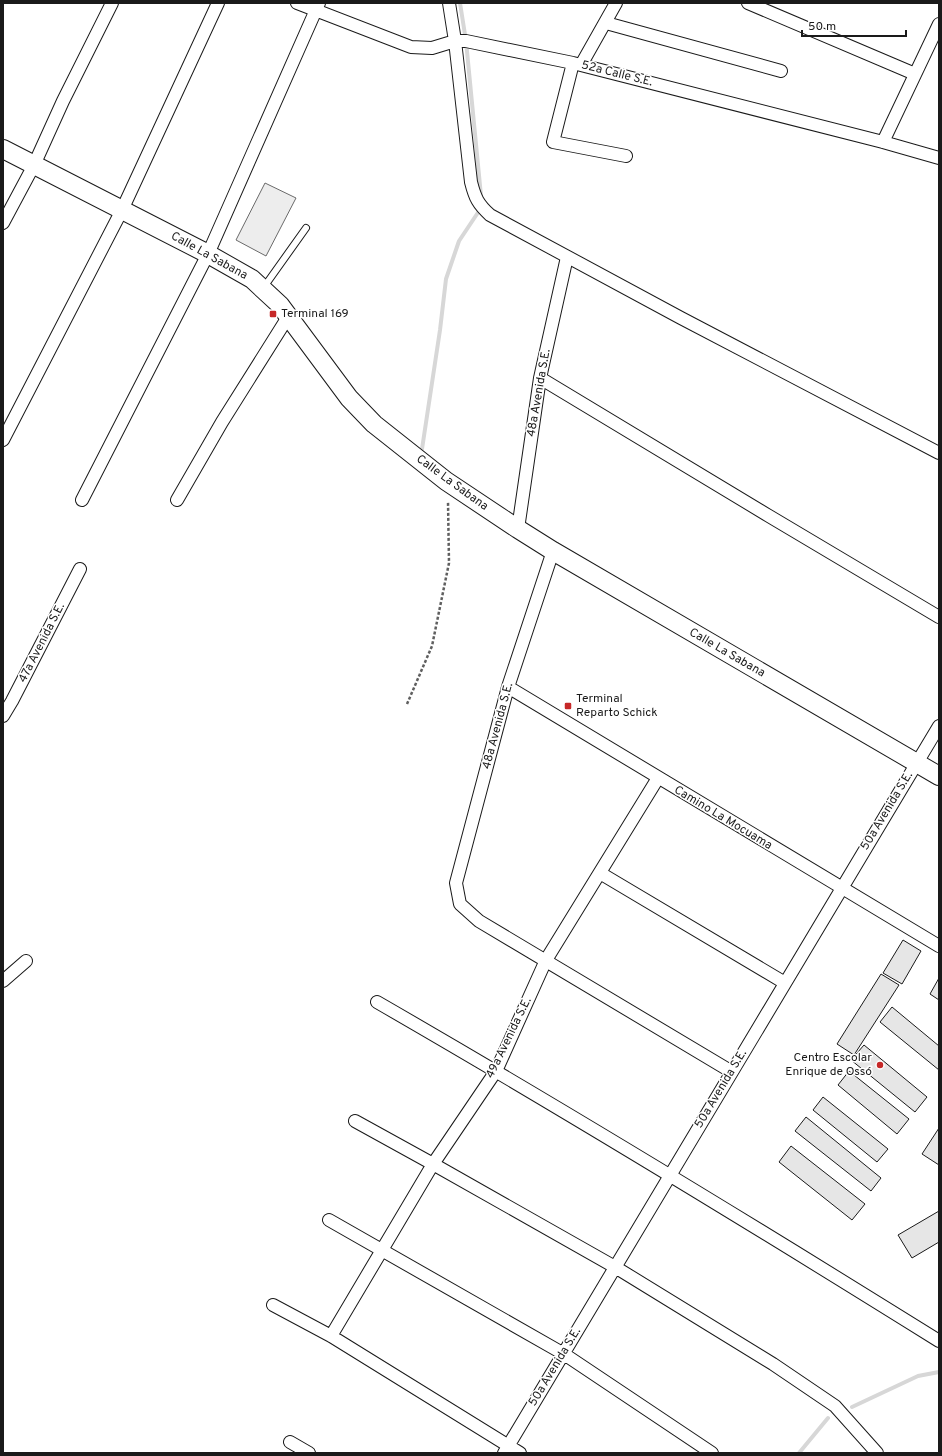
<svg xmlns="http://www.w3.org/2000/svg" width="942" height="1456" font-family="Overpass,sans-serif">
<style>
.built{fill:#ededed;stroke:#6a6a6a}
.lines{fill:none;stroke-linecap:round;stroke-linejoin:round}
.stream{stroke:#d7d7d7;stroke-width:4}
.building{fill:#e6e6e6;stroke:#1a1a1a}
.lane-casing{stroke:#1a1a1a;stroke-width:8}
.street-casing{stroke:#1a1a1a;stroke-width:14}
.secondary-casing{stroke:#1a1a1a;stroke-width:20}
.path{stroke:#5f5f5f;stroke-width:2.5;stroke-dasharray:3 2;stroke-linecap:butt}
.lane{stroke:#fff;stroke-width:6}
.street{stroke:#fff;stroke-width:12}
.secondary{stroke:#fff;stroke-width:18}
.poi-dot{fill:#c62828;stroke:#fff;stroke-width:1.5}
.labels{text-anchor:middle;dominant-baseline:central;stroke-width:3;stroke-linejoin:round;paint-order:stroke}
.street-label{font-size:12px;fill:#1a1a1a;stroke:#fff}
.poi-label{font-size:12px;fill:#1a1a1a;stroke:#fff;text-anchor:start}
</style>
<rect width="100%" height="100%" fill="#fff"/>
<path class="built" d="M 265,183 L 296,198 L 266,256 L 236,240 Z"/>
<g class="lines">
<path class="stream" d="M 460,3 L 466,41 L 481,196
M 422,449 L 440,330 L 446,279 L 459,241 L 479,211
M 852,1407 L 918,1376 L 939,1372
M 799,1453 L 828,1418"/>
</g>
<path class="building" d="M 903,940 L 921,951 L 902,984 L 883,973 Z
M 881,974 L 899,985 L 854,1055 L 837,1044 Z
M 939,978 L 939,1000 L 930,994 Z
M 892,1007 L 939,1046 L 939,1070 L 880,1022 Z
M 864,1045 L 927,1097 L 915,1112 L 851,1060 Z
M 849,1071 L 909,1119 L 897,1134 L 838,1085 Z
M 823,1097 L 888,1149 L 877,1162 L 813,1110 Z
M 806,1117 L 881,1178 L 871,1191 L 795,1131 Z
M 939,1128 L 939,1165 L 922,1154 Z
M 791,1146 L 865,1204 L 852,1220 L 779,1162 Z
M 939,1211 L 939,1242 L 912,1258 L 898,1235 Z"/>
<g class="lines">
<defs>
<path id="lane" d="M 264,287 L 306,228"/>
<path id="street" d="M 297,3 L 411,47 L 432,48 L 455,41 L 466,41 L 573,63 L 883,142 L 939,158
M 449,3 L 455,41 L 471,182 C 475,198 478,204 490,215 L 681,318 L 939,453
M 748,3 L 915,74
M 606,23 L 781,71
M 573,63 L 553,142 L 626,156
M 581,65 L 616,3
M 883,142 L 939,24
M 3,223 L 34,165 L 63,101 L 112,3
M 540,378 L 769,516 L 939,617
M 3,440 L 122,210 L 218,3
M 82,500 L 208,254 L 319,3
M 177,500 L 222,422 L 288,317
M 518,529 L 540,378 L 567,257
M 553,551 L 508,687 L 456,883 L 460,904 L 479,921 L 732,1072
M 508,687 L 939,946
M 3,716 L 12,701 L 80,569
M 600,873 L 785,983
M 3,981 L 26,961
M 377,1002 C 566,1111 753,1225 939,1341
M 355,1121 L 433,1164 L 615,1267 L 773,1364 L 835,1406 L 877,1453
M 329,1220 L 564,1354 L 712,1453
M 273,1305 L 331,1336 L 520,1453
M 331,1336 L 433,1164 L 496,1071 L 546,960 L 658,778
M 290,1442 L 309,1453
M 504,1453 L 939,726"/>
<path id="secondary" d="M 3,149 L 208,254 L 252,279 L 280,305 L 349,398 L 374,424 L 446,481 L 518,529 L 553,551 L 939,776"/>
</defs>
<use href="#lane" class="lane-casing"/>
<use href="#street" class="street-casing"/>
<use href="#secondary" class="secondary-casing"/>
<path class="path" d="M 407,704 L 432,646 L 449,563 L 448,501"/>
<use href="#lane" class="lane"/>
<use href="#street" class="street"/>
<use href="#secondary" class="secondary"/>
</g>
<g class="poi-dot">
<rect x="269" y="310" width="8" height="8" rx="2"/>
<rect x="564" y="702" width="8" height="8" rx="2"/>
<circle cx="880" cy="1065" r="4"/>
</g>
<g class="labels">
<g class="street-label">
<text transform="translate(617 74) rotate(14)">52a Calle S.E.</text>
<text transform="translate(209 256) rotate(29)">Calle La Sabana</text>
<text transform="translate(539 393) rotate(-80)">48a Avenida S.E.</text>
<text transform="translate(452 483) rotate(36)">Calle La Sabana</text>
<text transform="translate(42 643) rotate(-63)">47a Avenida S.E.</text>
<text transform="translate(727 653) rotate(30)">Calle La Sabana</text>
<text transform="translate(498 726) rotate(-75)">48a Avenida S.E.</text>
<text transform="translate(887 811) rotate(-59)">50a Avenida S.E.</text>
<text transform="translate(723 818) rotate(31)">Camino La Mocuama</text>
<text transform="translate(509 1038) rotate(-64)">49a Avenida S.E.</text>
<text transform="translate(721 1089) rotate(-59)">50a Avenida S.E.</text>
<text transform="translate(555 1367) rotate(-59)">50a Avenida S.E.</text>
</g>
<g class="poi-label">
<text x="281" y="314">Terminal 169</text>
<text x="576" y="699">Terminal<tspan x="576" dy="14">Reparto Schick</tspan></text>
<text x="872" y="1058" text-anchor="end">Centro Escolar<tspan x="872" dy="14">Enrique de Ossó</tspan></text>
</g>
</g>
<rect width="942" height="1456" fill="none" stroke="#1a1a1a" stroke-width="8"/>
<path d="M802 30v6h104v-6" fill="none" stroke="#1a1a1a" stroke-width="2"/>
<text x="808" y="30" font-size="12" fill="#1a1a1a" stroke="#ffffff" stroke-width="3" paint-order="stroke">50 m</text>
</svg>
